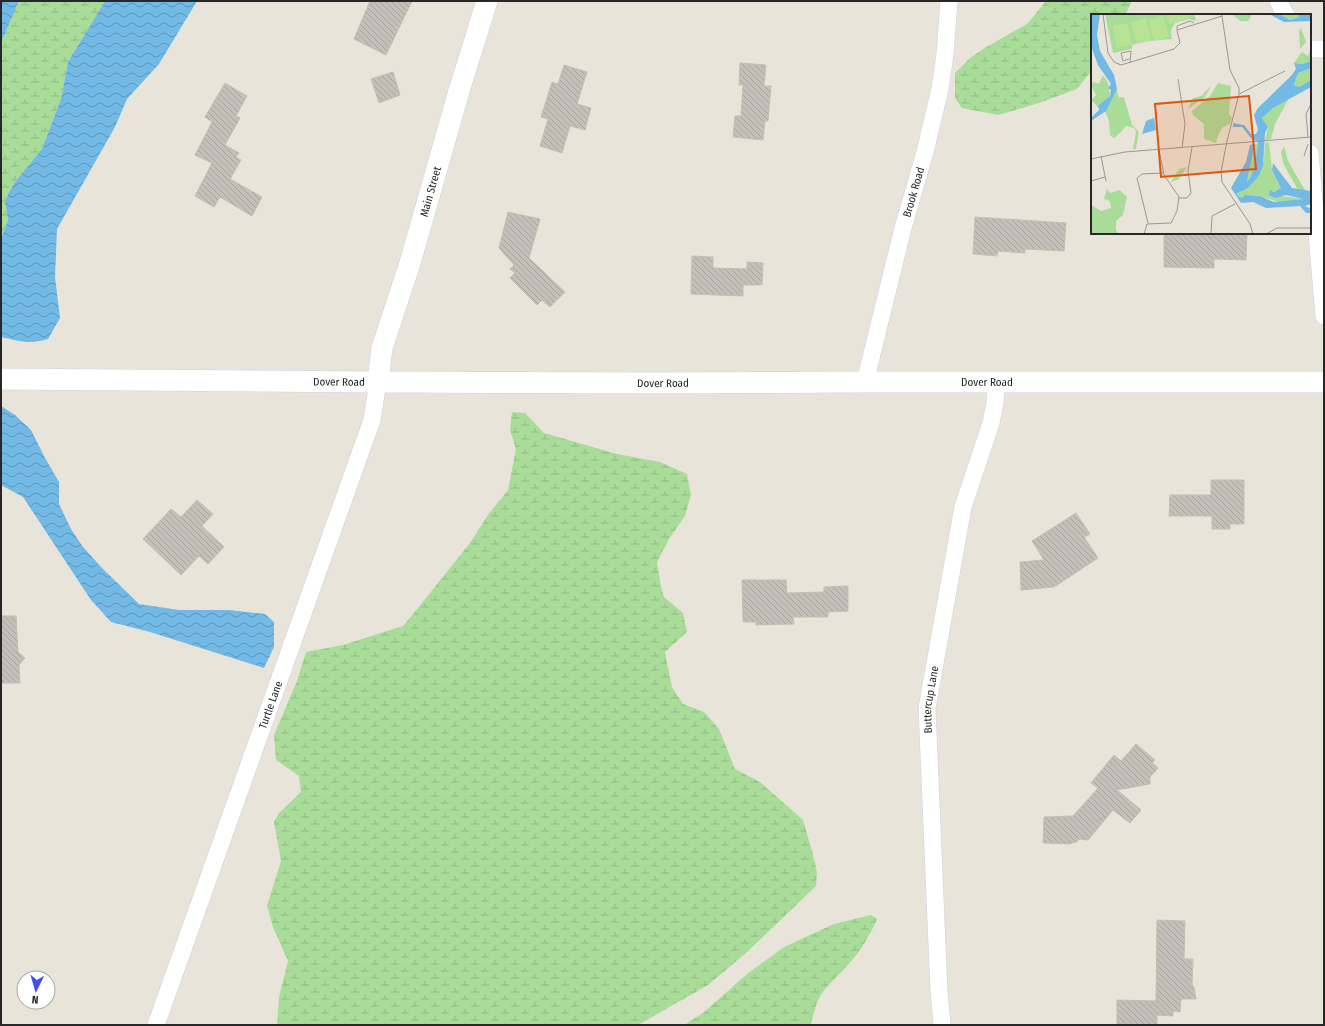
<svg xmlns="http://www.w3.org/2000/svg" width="1325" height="1026" font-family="'Fira Sans Condensed',sans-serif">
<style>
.wetland{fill:url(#wetland-marsh)}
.water{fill:url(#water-waves)}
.building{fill:url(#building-back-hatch);stroke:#c3bfb3}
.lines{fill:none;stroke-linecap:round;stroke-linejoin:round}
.minor-casing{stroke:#ced0df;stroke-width:18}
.tertiary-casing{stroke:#ced0df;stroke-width:22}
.minor{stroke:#fff;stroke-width:17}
.tertiary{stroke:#fff;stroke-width:21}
.labels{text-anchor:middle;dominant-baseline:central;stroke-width:3;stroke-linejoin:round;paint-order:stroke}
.street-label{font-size:11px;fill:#272727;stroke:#fff}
.inset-road{fill:none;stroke:#9b9892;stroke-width:1}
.view{fill:#de560d;fill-opacity:0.15;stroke:#de560d;stroke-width:2}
.inset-edge{fill:none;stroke:#272727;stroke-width:2}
</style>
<defs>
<pattern id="wetland-marsh" width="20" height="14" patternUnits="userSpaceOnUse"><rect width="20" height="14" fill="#a8dc98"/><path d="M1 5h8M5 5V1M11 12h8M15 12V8" fill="none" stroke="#91bd83"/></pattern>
<pattern id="water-waves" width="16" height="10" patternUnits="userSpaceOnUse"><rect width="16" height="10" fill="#72b9e5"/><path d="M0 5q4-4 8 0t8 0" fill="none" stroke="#5e96ba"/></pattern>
<pattern id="building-back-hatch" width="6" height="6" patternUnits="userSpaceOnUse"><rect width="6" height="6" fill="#c4c0b9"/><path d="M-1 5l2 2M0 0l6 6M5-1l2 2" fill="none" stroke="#a8a59f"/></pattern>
</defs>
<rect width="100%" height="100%" fill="#e9e4d9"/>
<path class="wetland" d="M 19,1 L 105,1 L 68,62 L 61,99 L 42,149 L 15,182 L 8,194 L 5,204 L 8,220 L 1,239 L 1,43 Z
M 1046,1 L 1132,1 L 1125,15 L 1092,15 L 1092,70 L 1077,89 L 1039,103 L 998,115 L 962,108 L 955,98 L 955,73 L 969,59 L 983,49 L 1027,24 Z
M 512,412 L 525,413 L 544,433 L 617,454 L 660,462 L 687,474 L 691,495 L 685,516 L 669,539 L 657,562 L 661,587 L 664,597 L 683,613 L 687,632 L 665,652 L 672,687 L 683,704 L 704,712 L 719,729 L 735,769 L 760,782 L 803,820 L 812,851 L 817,872 L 816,886 L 747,952 L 708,985 L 638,1025 L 277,1025 L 279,997 L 288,961 L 273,927 L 267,906 L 281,861 L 274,822 L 279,813 L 301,792 L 299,776 L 276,760 L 274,735 L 297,681 L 306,652 L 343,645 L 403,626 L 414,613 L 470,543 L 488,515 L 508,490 L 516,449 L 510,430 Z
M 871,915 L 877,919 C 870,936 858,955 845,968 C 836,978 825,987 819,998 C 815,1007 813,1016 811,1025 L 684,1025 L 703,1013 L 747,974 L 784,947 L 834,924 Z"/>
<path class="water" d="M 1,1 L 19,1 L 1,43 Z
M 105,1 L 197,1 L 159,64 L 127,99 L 115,127 L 57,229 L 55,277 L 60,318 L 48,339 C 27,345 20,341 1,337 L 1,239 L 8,220 L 5,203 L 8,194 L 15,182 L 42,149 L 61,99 L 68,62 Z
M 1,406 L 15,415 L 31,430 L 45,458 L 59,482 L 59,504 L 71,529 L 83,547 L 102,568 L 139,604 L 179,610 L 229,610 L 265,614 L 274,622 L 274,647 L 264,668 L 150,632 L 111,622 L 91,600 L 23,497 L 1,485 Z"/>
<path class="building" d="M 370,1 L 412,1 L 386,55 L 354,39 Z
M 740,63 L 766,65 L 764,86 L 771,86 L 768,121 L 765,121 L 763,140 L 733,137 L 735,116 L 741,116 L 743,85 L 739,85 Z
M 564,65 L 587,72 L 577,104 L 591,108 L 585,130 L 570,126 L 562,153 L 540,146 L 548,119 L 541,117 L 552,82 L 558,84 Z
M 393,72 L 400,95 L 379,103 L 371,79 Z
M 225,83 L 247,96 L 236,116 L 240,118 L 225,145 L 239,153 L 236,157 L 241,160 L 230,179 L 262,197 L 252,216 L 220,197 L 214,207 L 195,196 L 212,163 L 195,155 L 212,122 L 205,117 Z
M 508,212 L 540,219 L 529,258 L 565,292 L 550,307 L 542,300 L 537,305 L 510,278 L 515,273 L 510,269 L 514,265 L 499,248 Z
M 975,217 L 1066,223 L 1064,251 L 1025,249 L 1025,253 L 998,251 L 997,256 L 973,254 Z
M 1164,233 L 1247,234 L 1246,260 L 1214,259 L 1214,268 L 1164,267 Z
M 692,256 L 713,257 L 713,268 L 747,269 L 747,262 L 763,263 L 762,285 L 743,285 L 743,296 L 691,294 Z
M 1211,480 L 1244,480 L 1244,524 L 1230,524 L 1230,529 L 1212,529 L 1212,516 L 1169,516 L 1170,495 L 1211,495 Z
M 197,500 L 213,514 L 202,526 L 224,547 L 208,564 L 199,556 L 181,575 L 143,539 L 171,509 L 181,517 Z
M 1076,513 L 1090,534 L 1084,537 L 1098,558 L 1054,587 L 1021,590 L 1020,562 L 1044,560 L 1032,541 Z
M 742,580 L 786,580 L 787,593 L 824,592 L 824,587 L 848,586 L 848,611 L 828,612 L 828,617 L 793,617 L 794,624 L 756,625 L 756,622 L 743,622 Z
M 1,616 L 16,616 L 18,652 L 25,658 L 19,665 L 20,683 L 1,683 Z
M 1136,744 L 1155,760 L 1152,763 L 1158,768 L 1150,777 L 1150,784 L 1117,790 L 1141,810 L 1130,823 L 1113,810 L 1088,840 L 1080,839 L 1076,842 L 1069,844 L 1043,843 L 1044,817 L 1073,816 L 1098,788 L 1091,783 L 1114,755 L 1121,761 Z
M 1157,920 L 1185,921 L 1184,959 L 1193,959 L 1192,984 L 1194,988 L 1196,999 L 1181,999 L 1180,1012 L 1173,1011 L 1173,1016 L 1157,1015 L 1157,1025 L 1117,1024 L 1117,1000 L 1156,1001 Z"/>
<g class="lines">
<defs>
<g id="minor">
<path d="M 1278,1 L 1286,15"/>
<path d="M 1310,49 L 1324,49"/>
<path d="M 1310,153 L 1324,316"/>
<path id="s1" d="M 865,382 L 903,228 L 925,152 L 940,89 L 945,54 L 949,1"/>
<path id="s2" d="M 156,1025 L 372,420 L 378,382"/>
<path id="s3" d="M 942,1025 L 939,992 L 927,708 L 963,507 L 991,423 L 995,403 L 996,382"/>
</g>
<g id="tertiary">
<path id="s4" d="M 1,379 L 378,382 L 652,383 L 865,382 L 1324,382"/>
<path id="s5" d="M 378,382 L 382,348 L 410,263 L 459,91 L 487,1"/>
</g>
</defs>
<use href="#minor" class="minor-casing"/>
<use href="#tertiary" class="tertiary-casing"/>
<use href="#minor" class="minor"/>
<use href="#tertiary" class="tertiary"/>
</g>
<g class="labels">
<g class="street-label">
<text stroke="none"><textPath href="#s5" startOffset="198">Main Street</textPath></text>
<text stroke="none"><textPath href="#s1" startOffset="196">Brook Road</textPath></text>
<text stroke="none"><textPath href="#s4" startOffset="338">Dover Road</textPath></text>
<text stroke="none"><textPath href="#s4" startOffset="986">Dover Road</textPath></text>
<text stroke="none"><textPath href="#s4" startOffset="662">Dover Road</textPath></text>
<text stroke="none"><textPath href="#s3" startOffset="326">Buttercup Lane</textPath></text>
<text stroke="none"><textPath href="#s2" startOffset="340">Turtle Lane</textPath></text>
</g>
</g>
<g transform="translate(1091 14)">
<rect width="220" height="220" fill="#e9e4d9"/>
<path d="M 141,0 L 160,0 L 160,2 L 157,7 L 149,7 ZM 188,0 L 207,0 L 208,3 L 199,6 ZM 210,14 L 215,28 L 209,35 L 208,17 ZM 220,35 L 220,47 L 212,50 L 203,49 L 211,38 L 217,42 ZM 220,54 L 220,66 L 208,73 L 203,71 L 207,59 ZM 127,69 L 140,72 L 138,100 L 141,104 L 139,110 L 132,113 L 128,119 L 125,129 L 113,125 L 113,110 L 102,101 L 101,97 L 119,82 ZM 120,72 L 114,83 L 97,95 L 102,84 L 110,82 ZM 26,75 L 32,116 L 23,124 L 19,121 L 18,107 L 14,97 ZM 198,84 L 184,110 L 180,125 L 174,126 L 177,113 L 171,104 L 179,96 ZM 178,128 L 181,156 L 190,174 L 183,178 L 179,176 L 190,182 L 212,185 L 188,188 L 169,182 L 156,181 L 151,184 L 147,182 L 147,177 L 157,174 L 167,163 L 173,147 L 174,129 ZM 167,129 L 164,151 L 159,164 L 156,167 L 164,130 ZM 193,132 L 197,147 L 214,176 L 207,176 L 193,151 L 190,138 ZM 96,153 L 88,165 L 80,168 L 88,155 ZM 16,175 L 19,179 L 29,176 L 36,183 L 32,201 L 25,207 L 25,216 L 28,220 L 0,220 L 0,191 L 10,197 L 20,194 L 19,187 L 13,185 Z" fill="#a8dc98"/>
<path d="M 14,0 L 103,0 L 105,7 L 98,5 L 84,9 L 80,16 L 81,25 L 57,27 L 41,31 L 41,35 L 22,39 ZM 12,61 L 17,69 L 19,81 L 10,96 L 0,86 L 5,81 L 0,71 L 3,68 L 8,70 ZM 33,83 L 41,111 L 48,118 L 45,135 L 42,135 L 45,118 L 43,114 L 35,112 L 30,117 L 17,93 L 22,84 Z" fill="#a8dc98"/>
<path d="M 75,0 L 98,0 L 99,4 L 78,10 ZM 72,2 L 78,23 L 63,27 L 58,6 ZM 55,4 L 60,26 L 46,29 L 40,8 ZM 36,9 L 41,31 L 26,34 L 22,12 Z" fill="#b9e394"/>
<path d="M 0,0 L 9,0 L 6,21 L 9,37 L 23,61 L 26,75 L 15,97 L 0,107 L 0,104 L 8,96 L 7,92 L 19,82 L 20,76 L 17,74 L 20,70 L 7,51 L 0,32 ZM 178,0 L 188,0 L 199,6 L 208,3 L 207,0 L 220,0 L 220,7 L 193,8 ZM 220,47 L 220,54 L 207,59 L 203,71 L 208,73 L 220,66 L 220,73 L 182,94 L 171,104 L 177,113 L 174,119 L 172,152 L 167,163 L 157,174 L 146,179 L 147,182 L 151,184 L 154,181 L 169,182 L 183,188 L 212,185 L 195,181 L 185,184 L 178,181 L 179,176 L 183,178 L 190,174 L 181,156 L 182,149 L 201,174 L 220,177 L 220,190 L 214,192 L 220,195 L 220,199 L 215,199 L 209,192 L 175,194 L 162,188 L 150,189 L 140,174 L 155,148 L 159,131 L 164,130 L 156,167 L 159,164 L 164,151 L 167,128 L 160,124 L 151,113 L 142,113 L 142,109 L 153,111 L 160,120 L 165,120 L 167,116 L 163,101 L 167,94 L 200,62 L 205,55 L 203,49 L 212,50 ZM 63,104 L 65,116 L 51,120 L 55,107 Z" fill="#72b9e5"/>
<path class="inset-road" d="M 12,0 L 17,39 L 23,48 L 30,51 L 83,35 L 89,29 L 86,16 L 131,2 L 130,0M 131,2 L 139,56 L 148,74 L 148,80M 86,16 L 86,12 L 99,7 L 103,9M 38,45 L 32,47 L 30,39 L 40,37 L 39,49M 87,65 L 94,110 L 91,134M 217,123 L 215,100 L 220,90M 10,142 L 15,167M 213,142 L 217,130M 0,145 L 34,138 L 220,123M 0,167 L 14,163M 88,184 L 96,184 L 100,179 L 97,157 L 101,133M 57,209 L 46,164 L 51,160 L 72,159M 53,220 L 56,210 L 80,209 L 86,197 L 88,183 L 73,161 L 68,136M 120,220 L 121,202 L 144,190M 162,220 L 159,210 L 131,168 L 130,158 L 136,127 L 148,80 L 194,57M 175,220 L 186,214 L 220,214"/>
<path class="view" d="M 158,82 L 165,155 L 70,163 L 64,90 Z"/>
<rect width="220" height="220" class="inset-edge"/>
</g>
<rect width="1325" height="1026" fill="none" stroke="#272727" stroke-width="4"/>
<g transform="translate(36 990) rotate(185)"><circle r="19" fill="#ffffff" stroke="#a9a9a9"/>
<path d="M0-3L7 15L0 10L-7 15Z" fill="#424fec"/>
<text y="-6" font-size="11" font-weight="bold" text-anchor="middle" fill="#272727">N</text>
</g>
</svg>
